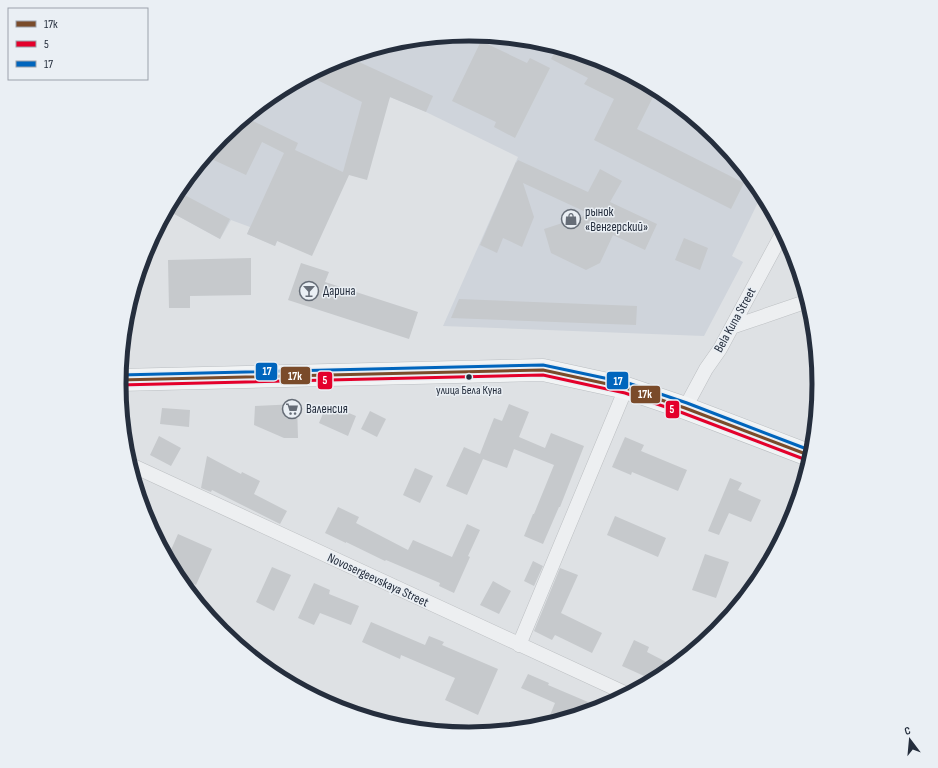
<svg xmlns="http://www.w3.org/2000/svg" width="938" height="768" font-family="'Sofia Sans Condensed',sans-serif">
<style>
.built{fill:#cfd4db}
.building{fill:#c6c9cc}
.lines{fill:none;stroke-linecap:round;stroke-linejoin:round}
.minor-casing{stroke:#bcbfc2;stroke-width:15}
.primary-casing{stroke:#babec2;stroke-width:23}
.minor{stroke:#edeff1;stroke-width:14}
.primary{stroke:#f2f4f5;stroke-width:22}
.bus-1-casing{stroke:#eaeff4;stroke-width:6}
.bus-2-casing{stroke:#eaeff4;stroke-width:6}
.bus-3-casing{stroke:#eaeff4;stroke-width:6}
.bus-1{stroke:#7a4b2a;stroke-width:3}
.bus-2{stroke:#e4002b;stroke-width:3}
.bus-3{stroke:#0065bd;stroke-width:3}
.bus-dot{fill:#252e3d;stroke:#eaeff4;stroke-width:1.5}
.labels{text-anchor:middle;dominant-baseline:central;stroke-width:3;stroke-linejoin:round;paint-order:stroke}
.bus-label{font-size:12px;fill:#252e3d;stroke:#eaeff4}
.poi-label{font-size:13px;fill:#252e3d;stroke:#eaeff4;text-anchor:start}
.street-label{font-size:13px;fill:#252e3d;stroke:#eaeff4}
.rim{fill:none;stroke:#252e3d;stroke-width:5}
.line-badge{stroke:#eaeff4;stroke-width:1.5}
.badge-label{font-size:11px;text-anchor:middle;font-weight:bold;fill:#fff}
</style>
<rect width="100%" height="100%" fill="#dee1e4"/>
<path class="built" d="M 469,34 L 538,41 L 603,61 L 664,93 L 717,137 L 760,190 L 762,194 L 732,256 L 743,262 L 704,336 L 443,326 L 518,157 L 426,112 L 390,97 L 349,175 L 314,159 L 275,246 L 247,234 L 250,227 L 231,220 L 220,239 L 167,210 L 178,189 L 222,136 L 275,93 L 335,61 L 401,41 Z"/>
<path class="building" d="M 481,41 L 527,63 L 530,58 L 550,68 L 515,138 L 494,127 L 496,122 L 452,101 Z
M 557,47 L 603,61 L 657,89 L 637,129 L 744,183 L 731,209 L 594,140 L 614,99 L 584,84 L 588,78 L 551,59 Z
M 348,57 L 383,73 L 433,96 L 426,112 L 390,97 L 367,180 L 349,175 L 312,256 L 277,241 L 275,246 L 247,234 L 284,153 L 262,142 L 246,175 L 205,156 L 222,136 L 245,117 L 298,143 L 295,150 L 343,172 L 362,102 L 307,75 L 335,61 Z
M 518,160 L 588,192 L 600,169 L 622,181 L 610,202 L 657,224 L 645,250 L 613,235 L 600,263 L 586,270 L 551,253 L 544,229 L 590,214 L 523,183 L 534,217 L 522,247 L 503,238 L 497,253 L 480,245 L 516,162 L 516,163 Z
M 177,191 L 230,219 L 220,239 L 167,210 Z
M 684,238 L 708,248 L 700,270 L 675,260 Z
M 251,258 L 251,295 L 190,296 L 190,308 L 169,308 L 168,260 Z
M 301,263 L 329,272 L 325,282 L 418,312 L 409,339 L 288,300 Z
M 459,299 L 637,306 L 636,325 L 451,318 Z
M 297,404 L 298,438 L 284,438 L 254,425 L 255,406 Z
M 327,404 L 356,416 L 348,436 L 319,423 Z
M 509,404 L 529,412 L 519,437 L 545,448 L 551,433 L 584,446 L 560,507 L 559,507 L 543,544 L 524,536 L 533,514 L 534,514 L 554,465 L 514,449 L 507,468 L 483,459 L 467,495 L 446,486 L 464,447 L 480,454 L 494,418 L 502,421 Z
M 162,408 L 190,410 L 189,427 L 160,424 Z
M 370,411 L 386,419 L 377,437 L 361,429 Z
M 159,436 L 181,448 L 171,466 L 150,455 Z
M 625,437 L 644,445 L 641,451 L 687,470 L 678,491 L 632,472 L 631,475 L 612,467 Z
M 207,456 L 241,474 L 242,472 L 260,481 L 254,494 L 287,511 L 280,524 L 212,490 L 211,492 L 201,488 Z
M 415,468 L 433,476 L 420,503 L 403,495 Z
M 730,478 L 742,483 L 738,490 L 761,500 L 751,522 L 729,513 L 719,535 L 708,531 Z
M 338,507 L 359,517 L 356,523 L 408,550 L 413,540 L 452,557 L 467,524 L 480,530 L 468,556 L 470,557 L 454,593 L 439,586 L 440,583 L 386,560 L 385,561 L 346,542 L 346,543 L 325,533 Z
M 615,516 L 666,538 L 658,557 L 607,535 Z
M 178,534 L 212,549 L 196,585 L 177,577 L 167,559 Z
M 705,554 L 729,562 L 716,598 L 692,590 Z
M 533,561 L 543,566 L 534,586 L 524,581 Z
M 272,567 L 291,575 L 274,611 L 256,602 Z
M 560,568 L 578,575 L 561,613 L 602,633 L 592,653 L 555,635 L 552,640 L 534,631 Z
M 493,581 L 511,591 L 499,614 L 480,605 Z
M 314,583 L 330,590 L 329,594 L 359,606 L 351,625 L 320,613 L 314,625 L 298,618 Z
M 371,622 L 425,645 L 429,636 L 444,642 L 442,645 L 498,669 L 478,715 L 445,700 L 455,678 L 401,655 L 400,659 L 362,642 Z
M 634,640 L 649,647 L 647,652 L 674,666 L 663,675 L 653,680 L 622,666 Z
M 528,674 L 549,683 L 548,685 L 588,702 L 584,713 L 546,725 L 555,703 L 521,688 Z"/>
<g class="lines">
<defs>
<path id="minor" d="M 732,327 L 808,301
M 685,408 L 706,369 L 720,349 L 783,232
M 129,464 L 627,694
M 519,645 L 626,388"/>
<path id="primary" d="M 119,380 L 543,370 L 626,388 L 685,408 L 811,456"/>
</defs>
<use href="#minor" class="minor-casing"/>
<use href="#primary" class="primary-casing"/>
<use href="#minor" class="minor"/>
<use href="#primary" class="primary"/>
<defs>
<path id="bus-1" d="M 119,380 L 543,370 L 626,388 L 685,408 L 811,456"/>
<path id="bus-2" d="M 119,385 L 543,375 L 625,393 L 683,413 L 809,461"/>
<path id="bus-3" d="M 120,375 L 543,365 L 628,383 L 687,403 L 812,451"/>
</defs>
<use href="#bus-1" class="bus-1-casing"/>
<use href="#bus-2" class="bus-2-casing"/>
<use href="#bus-3" class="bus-3-casing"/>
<use href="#bus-1" class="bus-1"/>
<use href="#bus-2" class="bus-2"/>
<use href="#bus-3" class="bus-3"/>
</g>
<defs>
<symbol id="shop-ring" viewBox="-11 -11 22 22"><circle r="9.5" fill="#eaeff4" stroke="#666d77" stroke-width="1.5"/><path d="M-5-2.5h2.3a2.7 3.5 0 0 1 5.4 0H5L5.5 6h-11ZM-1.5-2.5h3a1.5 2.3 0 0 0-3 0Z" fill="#666d77"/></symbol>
<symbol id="bar-ring" viewBox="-11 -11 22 22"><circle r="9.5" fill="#eaeff4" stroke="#666d77" stroke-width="1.5"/><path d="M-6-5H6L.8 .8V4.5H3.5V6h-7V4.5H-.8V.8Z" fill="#666d77"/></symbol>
<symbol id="supermarket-ring" viewBox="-11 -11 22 22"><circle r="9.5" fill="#eaeff4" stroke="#666d77" stroke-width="1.5"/><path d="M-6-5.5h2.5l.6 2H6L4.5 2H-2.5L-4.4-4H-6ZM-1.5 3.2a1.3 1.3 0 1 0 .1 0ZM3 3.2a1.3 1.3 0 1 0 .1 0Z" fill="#666d77"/></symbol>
</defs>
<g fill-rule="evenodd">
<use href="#shop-ring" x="560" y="208" width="22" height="22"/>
<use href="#bar-ring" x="298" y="280" width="22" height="22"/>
<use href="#supermarket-ring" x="281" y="398" width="22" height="22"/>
</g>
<circle class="bus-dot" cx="469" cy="377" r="3.5"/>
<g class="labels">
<g class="bus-label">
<text x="469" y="390">улица Бела Куна</text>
</g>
<g class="poi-label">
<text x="585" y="212">рынок<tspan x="585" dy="15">«Венгерский»</tspan></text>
<text x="323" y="291">Дарина</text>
<text x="306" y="409">Валенсия</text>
</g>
<g class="street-label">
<text transform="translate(735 320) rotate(-61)">Bela Kuna Street</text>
<text transform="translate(378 580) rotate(25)">Novosergeevskaya Street</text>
</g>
</g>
<path d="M0 0H938V768H0ZM126 384a343 343 0 1 1 686 0a343 343 0 1 1-686 0Z" fill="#eaeff4" fill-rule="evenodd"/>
<path class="rim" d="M126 384a343 343 0 1 1 686 0a343 343 0 1 1-686 0Z"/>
<g class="line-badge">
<rect x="255" y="362" width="23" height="19" rx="4" fill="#0065bd"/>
<rect x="280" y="366" width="31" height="19" rx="4" fill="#7a4b2a"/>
<rect x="317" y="371" width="16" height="19" rx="4" fill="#e4002b"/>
<rect x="606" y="371" width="23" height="19" rx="4" fill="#0065bd"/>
<rect x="630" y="385" width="31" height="19" rx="4" fill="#7a4b2a"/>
<rect x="665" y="400" width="15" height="19" rx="4" fill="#e4002b"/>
</g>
<g class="badge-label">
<text x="267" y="375">17</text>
<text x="295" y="380">17к</text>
<text x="325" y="384">5</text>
<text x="618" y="385">17</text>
<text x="645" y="398">17к</text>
<text x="672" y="413">5</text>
</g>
<rect x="8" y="8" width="140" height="72" fill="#eaeff4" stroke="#9ba2ab"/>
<rect x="16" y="21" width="20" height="6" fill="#7a4b2a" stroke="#9ba2ab"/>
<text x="44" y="28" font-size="12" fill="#252e3d">17к</text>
<rect x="16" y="41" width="20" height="6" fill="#e4002b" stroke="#9ba2ab"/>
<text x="44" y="48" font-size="12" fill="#252e3d">5</text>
<rect x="16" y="61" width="20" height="6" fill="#0065bd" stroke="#9ba2ab"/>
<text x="44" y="68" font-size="12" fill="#252e3d">17</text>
<g transform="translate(910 740) rotate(344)" stroke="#eaeff4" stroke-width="3" paint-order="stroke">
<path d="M0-3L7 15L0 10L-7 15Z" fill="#252e3d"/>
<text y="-6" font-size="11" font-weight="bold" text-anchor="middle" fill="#252e3d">С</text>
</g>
</svg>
